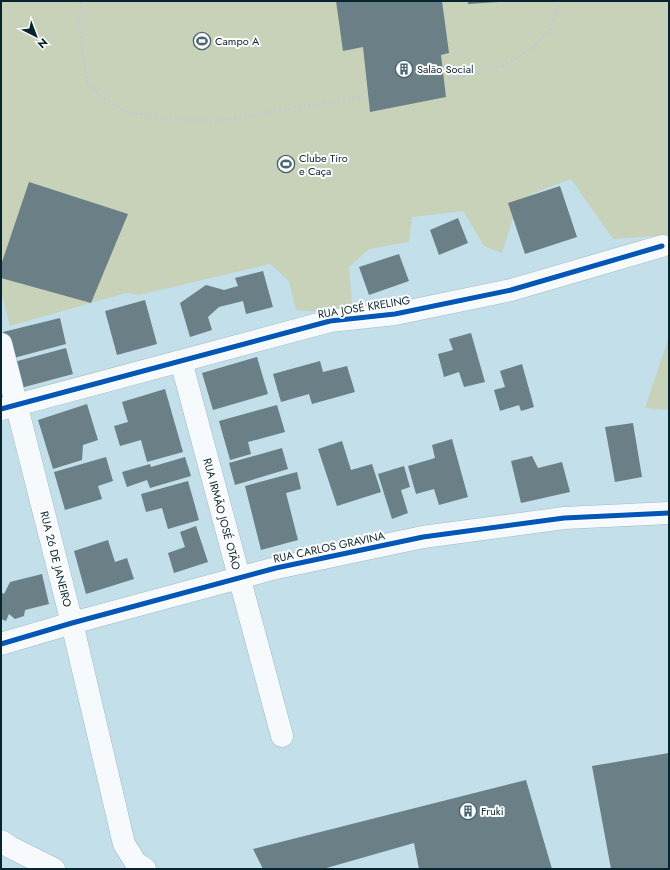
<svg xmlns="http://www.w3.org/2000/svg" width="670" height="870" font-family="Jost,sans-serif">
<style>
.green{fill:#c8d2b9}
.building{fill:#6b7f87}
.lines{fill:none;stroke-linecap:round;stroke-linejoin:round}
.minor-casing{stroke:#a1bbc5;stroke-width:23}
.highway-casing{stroke:#a1bbc5;stroke-width:23}
.path{stroke:#c2cbcf;stroke-width:2.5;stroke-dasharray:3 2;stroke-linecap:butt}
.minor{stroke:#f6fafc;stroke-width:22}
.highway{stroke:#f6fafc;stroke-width:22}
.cycleway-casing{stroke:#fefefe;stroke-width:8}
.cycleway{stroke:#0057b8;stroke-width:5}
.labels{text-anchor:middle;dominant-baseline:central;stroke-width:4;stroke-linejoin:round;paint-order:stroke}
.poi-label{font-size:11px;fill:#07252f;stroke:#fefefe;text-anchor:start}
.street-label{font-size:11px;fill:#07252f;stroke:#fefefe}
</style>
<rect width="100%" height="100%" fill="#c2dfea"/>
<path class="green" d="M 1,1 L 669,1 L 669,235 L 613,239 L 571,179 L 531,194 L 514,215 L 502,253 L 484,246 L 463,211 L 412,217 L 409,242 L 369,249 L 349,267 L 352,302 L 345,314 L 296,310 L 289,281 L 270,264 L 139,295 L 126,293 L 10,326 L 1,292 Z
M 669,337 L 669,410 L 645,408 Z"/>
<path class="building" d="M 336,1 L 442,1 L 449,53 L 441,55 L 446,97 L 370,112 L 363,47 L 343,51 Z
M 468,1 L 498,1 L 498,2 L 468,4 Z
M 29,182 L 128,214 L 91,303 L 1,278 L 1,265 Z
M 560,186 L 577,237 L 525,254 L 508,203 Z
M 458,218 L 468,243 L 439,255 L 430,230 Z
M 399,254 L 409,281 L 369,295 L 359,267 Z
M 263,271 L 273,307 L 246,314 L 243,301 L 219,307 L 208,317 L 212,330 L 190,337 L 180,303 L 206,285 L 224,290 L 238,286 L 235,278 Z
M 145,300 L 157,344 L 117,355 L 105,311 Z
M 60,318 L 66,344 L 10,359 L 3,332 Z
M 471,333 L 485,382 L 464,387 L 459,372 L 444,377 L 438,354 L 453,350 L 449,339 Z
M 66,348 L 73,374 L 17,389 L 10,363 Z
M 257,357 L 268,394 L 213,410 L 202,373 Z
M 320,361 L 323,372 L 347,366 L 355,392 L 312,404 L 309,394 L 281,402 L 273,374 Z
M 522,364 L 534,407 L 521,411 L 519,405 L 500,411 L 494,390 L 505,387 L 500,371 Z
M 165,389 L 183,452 L 147,462 L 141,440 L 120,446 L 114,426 L 128,422 L 122,402 Z
M 87,404 L 98,440 L 83,445 L 82,460 L 53,469 L 38,420 Z
M 277,405 L 285,432 L 248,442 L 251,454 L 230,460 L 219,421 Z
M 633,423 L 642,477 L 615,482 L 605,427 Z
M 452,439 L 468,497 L 439,505 L 434,489 L 416,494 L 408,466 L 435,458 L 432,445 Z
M 342,441 L 351,470 L 372,464 L 381,492 L 337,506 L 318,449 Z
M 282,448 L 288,469 L 235,485 L 229,463 Z
M 532,456 L 538,468 L 562,462 L 570,492 L 521,503 L 511,461 Z
M 106,457 L 113,481 L 98,486 L 102,499 L 65,510 L 54,472 Z
M 185,457 L 191,476 L 150,488 L 147,480 L 127,487 L 122,472 L 150,464 L 151,467 Z
M 404,466 L 410,487 L 401,490 L 408,513 L 392,519 L 378,474 Z
M 297,472 L 301,489 L 286,493 L 298,540 L 261,550 L 245,486 Z
M 188,481 L 199,520 L 168,529 L 162,508 L 146,512 L 141,494 Z
M 196,526 L 208,562 L 174,573 L 168,553 L 185,547 L 180,532 Z
M 108,540 L 115,562 L 127,558 L 134,579 L 86,594 L 74,551 Z
M 42,574 L 49,604 L 25,610 L 24,616 L 15,619 L 9,614 L 6,621 L 1,619 L 1,592 L 4,594 L 10,582 Z
M 669,753 L 669,869 L 611,869 L 592,766 Z
M 526,780 L 552,869 L 419,869 L 414,843 L 323,869 L 263,869 L 253,849 Z"/>
<g class="lines">
<defs>
<path id="minor" d="M 1,344 L 72,623 L 124,844 L 136,863 L 145,869
M 181,361 L 282,736
M 1,409 L 330,321 L 395,314 L 511,290 L 662,246
M 1,644 L 72,623 L 276,568 L 423,537 L 564,518 L 669,513"/>
<path id="highway" d="M 1,841 L 10,847 L 54,869"/>
</defs>
<use href="#minor" class="minor-casing"/>
<use href="#highway" class="highway-casing"/>
<path class="path" d="M 82,1 L 80,8 L 79,23 L 87,82 L 95,91 L 110,103 L 128,112 L 163,118 L 213,121 L 365,97
M 448,79 L 500,67 L 521,56 L 538,42 L 550,28 L 560,1"/>
<use href="#minor" class="minor"/>
<use href="#highway" class="highway"/>
<defs>
<path id="cycleway" d="M 1,409 L 330,321 L 395,314 L 511,290 L 662,246
M 1,644 L 72,623 L 276,568 L 423,537 L 564,518 L 669,513"/>
</defs>
<use href="#cycleway" class="cycleway-casing"/>
<use href="#cycleway" class="cycleway"/>
</g>
<defs>
<symbol id="stadium-ring" viewBox="-11 -11 22 22"><circle r="9.5" fill="#fefefe" stroke="#486670" stroke-width="1.5"/><path d="M0-5a6.5 5 0 1 0 0 10a6.5 5 0 1 0 0-10ZM-3.5-1.8h7v3.6h-7Z" fill="#486670"/></symbol>
<symbol id="building-ring" viewBox="-11 -11 22 22"><circle r="9.5" fill="#fefefe" stroke="#486670" stroke-width="1.5"/><path d="M-4-6H4V6H1V3H-1V6H-4ZM-2.5-4.3h1.7v1.8h-1.7ZM.8-4.3h1.7v1.8H.8ZM-2.5-1h1.7V.8h-1.7ZM.8-1h1.7V.8H.8Z" fill="#486670"/></symbol>
</defs>
<g fill-rule="evenodd">
<use href="#stadium-ring" x="192" y="31" width="20" height="20"/>
<use href="#building-ring" x="394" y="59" width="20" height="20"/>
<use href="#stadium-ring" x="276" y="154" width="20" height="20"/>
<use href="#building-ring" x="458" y="801" width="20" height="20"/>
</g>
<g class="labels">
<g class="poi-label">
<text x="215" y="41">Campo A</text>
<text x="417" y="69">Salão Social</text>
<text x="299" y="158">Clube Tiro<tspan x="299" dy="13">e Caça</tspan></text>
<text x="481" y="811">Fruki</text>
</g>
<g class="street-label">
<text transform="translate(364 307) rotate(-9)">RUA JOSÉ KRELING</text>
<text transform="translate(222 514) rotate(75)">RUA IRMÃO JOSÉ OTÃO</text>
<text transform="translate(329 547) rotate(-12)">RUA CARLOS GRAVINA</text>
<text transform="translate(56 559) rotate(76)">RUA 26 DE JANEIRO</text>
</g>
</g>
<rect width="670" height="870" fill="none" stroke="#07252f" stroke-width="4"/>
<g transform="translate(36 36) rotate(138)" stroke="#fefefe" stroke-width="3" paint-order="stroke">
<path d="M0-3L7 15L0 10L-7 15Z" fill="#07252f"/>
<text y="-6" font-size="11" font-weight="bold" text-anchor="middle" fill="#07252f">N</text>
</g>
</svg>
